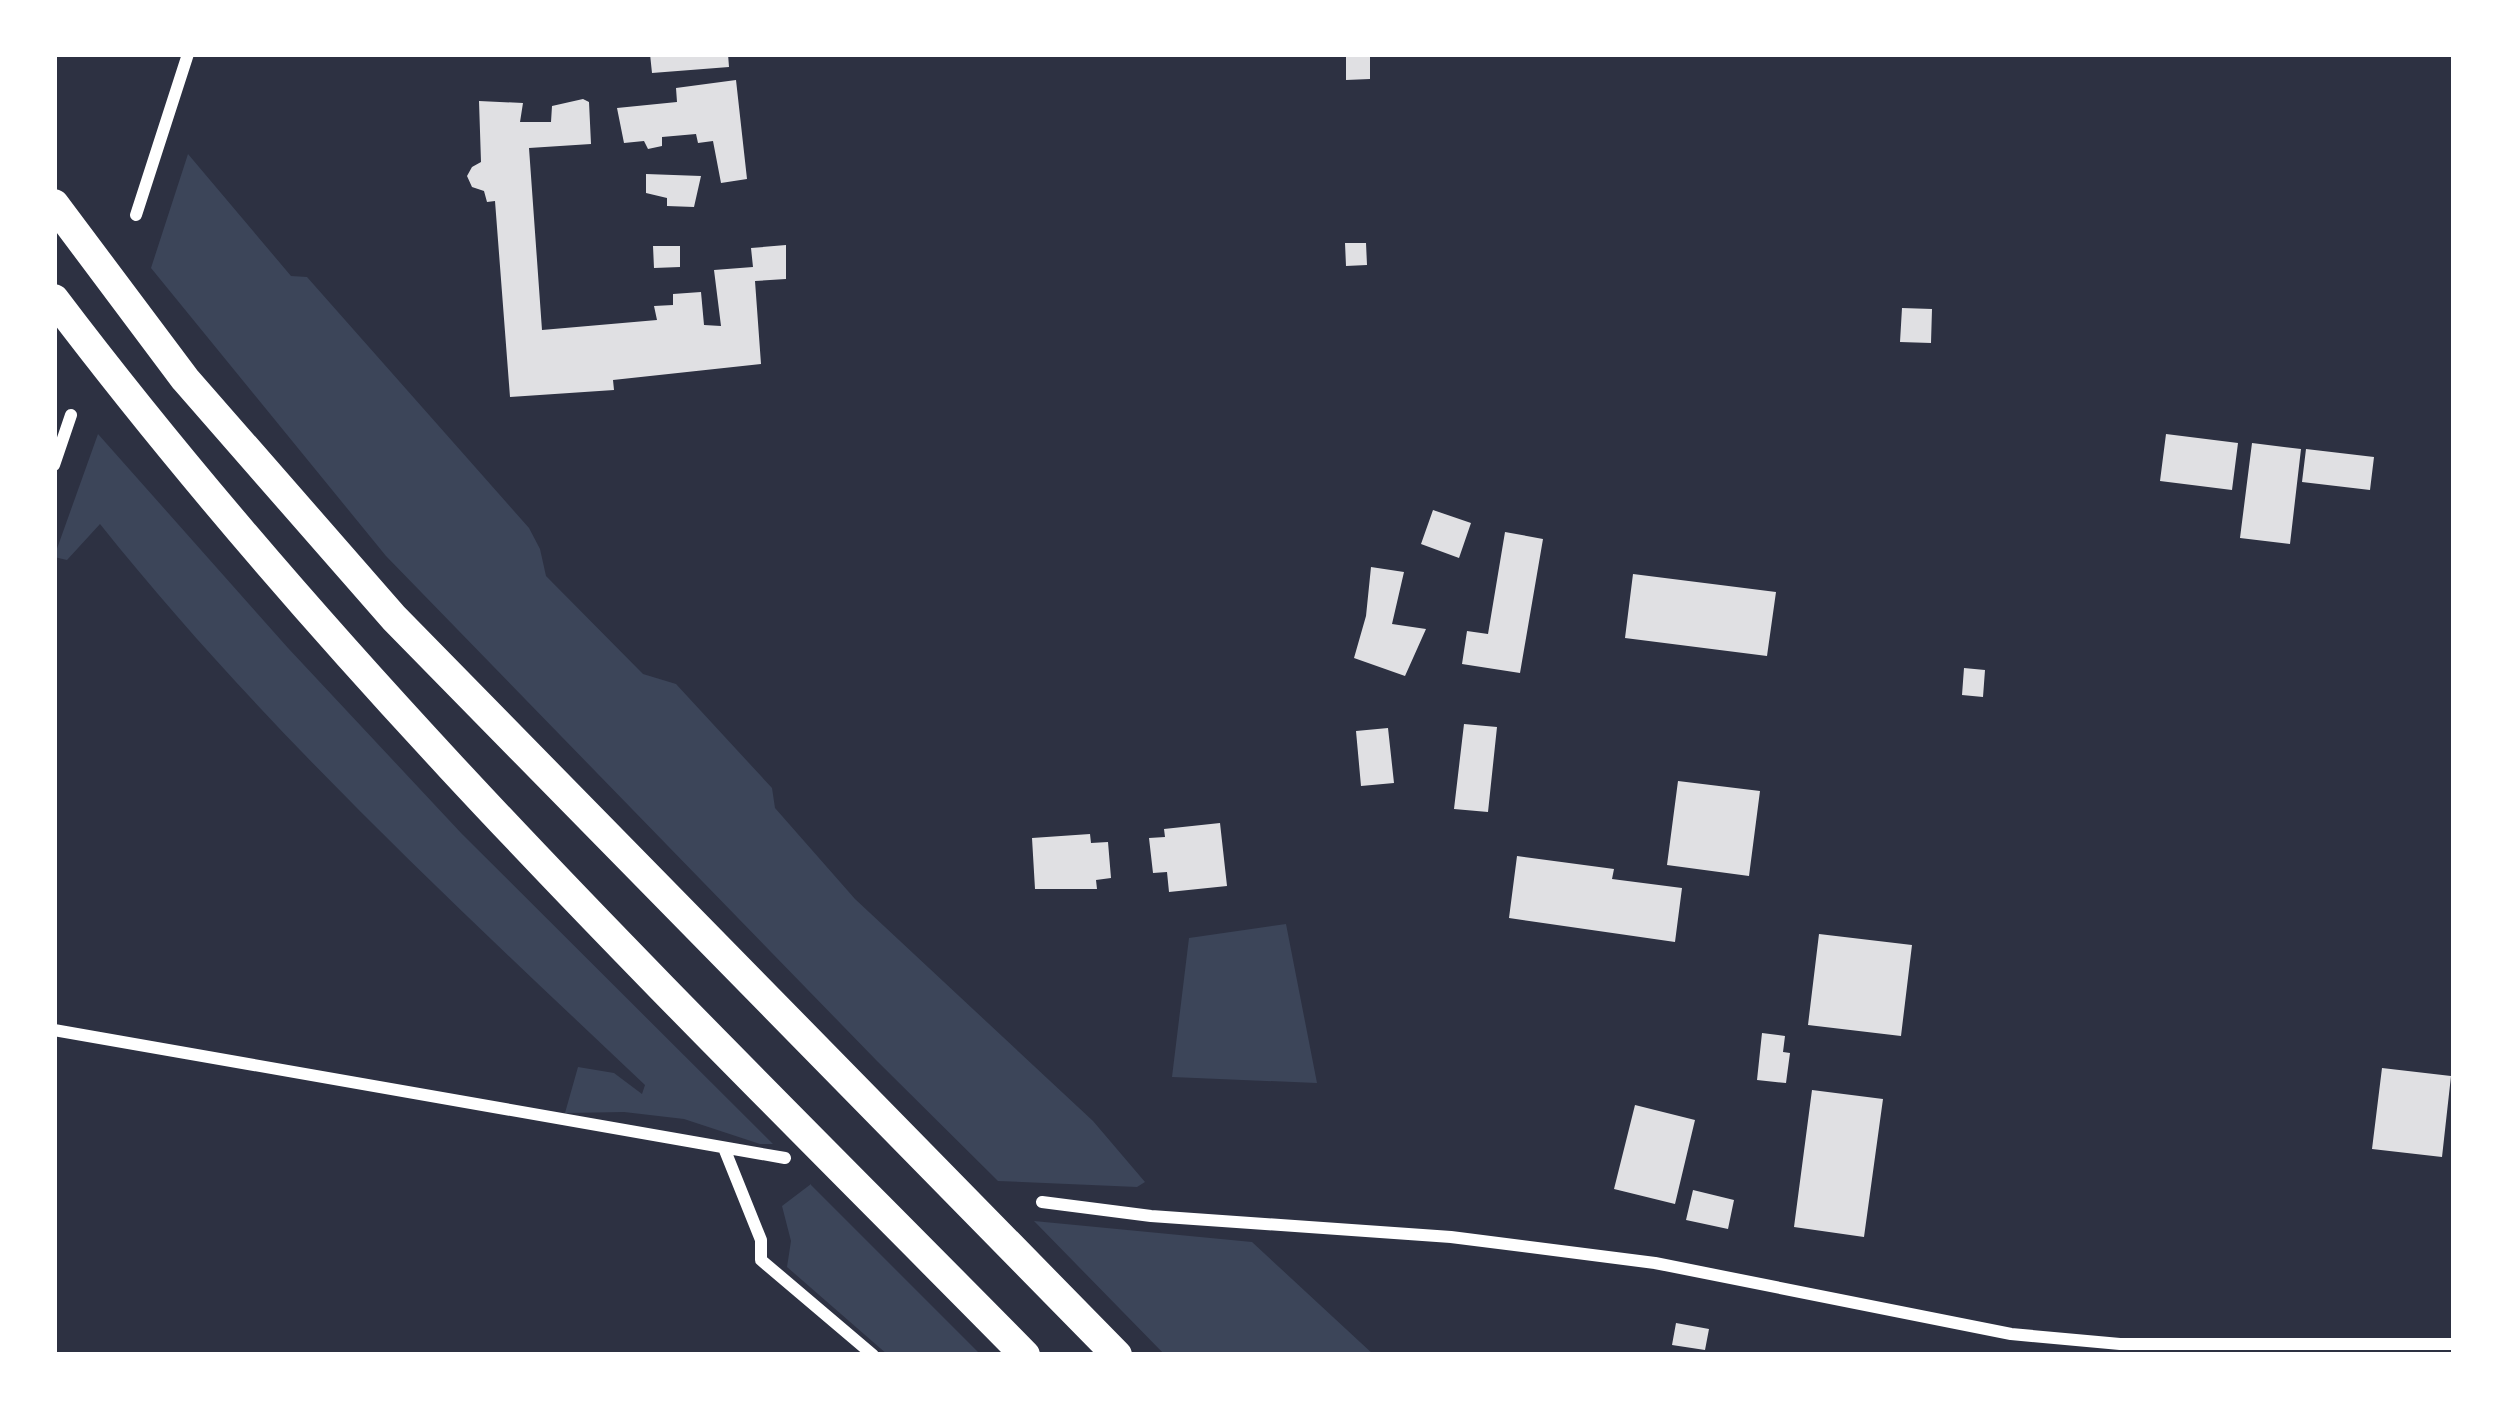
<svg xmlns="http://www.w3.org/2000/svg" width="2508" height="1409" font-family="Manrope,sans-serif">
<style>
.green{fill:#3c4559}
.building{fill:#e0e0e3}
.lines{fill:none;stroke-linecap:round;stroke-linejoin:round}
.minor{stroke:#fff;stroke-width:12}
.trunk{stroke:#fff;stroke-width:30}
</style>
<rect width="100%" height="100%" fill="#2d3142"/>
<path class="green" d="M 188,154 L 291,276 L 307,277 L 529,528 L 540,549 L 546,576 L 643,674 L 676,684 L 772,788 L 775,808 L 855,899 L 1093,1121 L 1145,1182 L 1137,1187 L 998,1181 L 877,1061 L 386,556 L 151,268 Z
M 98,434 L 288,648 L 462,834 L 773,1144 L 760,1144 L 684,1119 L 624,1112 L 565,1113 L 578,1067 L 614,1073 L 642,1094 L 645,1085 C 455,905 263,728 100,524 L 67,560 L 54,557 Z
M 1286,924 L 1317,1083 L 1172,1077 L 1189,938 Z
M 811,1184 L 811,1185 L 981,1355 L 888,1355 L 787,1267 L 791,1241 L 782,1206 Z
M 1034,1221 L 1252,1242 L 1374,1355 L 1165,1355 Z"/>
<path class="building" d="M 650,54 L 728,54 L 729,67 L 652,73 Z
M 1346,54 L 1370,54 L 1370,79 L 1346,80 Z
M 736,80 L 747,179 L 721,183 L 713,141 L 698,143 L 696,134 L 662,137 L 662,146 L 648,149 L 644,141 L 624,143 L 617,108 L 677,102 L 676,88 Z
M 583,99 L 589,102 L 591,144 L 529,148 L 542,330 L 657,320 L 654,306 L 673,305 L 673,294 L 701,292 L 704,325 L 721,326 L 714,270 L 753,267 L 751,248 L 786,245 L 786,279 L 755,281 L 761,364 L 613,380 L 614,390 L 510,397 L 495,201 L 487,202 L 484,191 L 472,187 L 467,176 L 472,167 L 481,162 L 479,101 L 523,103 L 520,122 L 551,122 L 552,106 Z
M 646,174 L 701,176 L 694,207 L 667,206 L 667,198 L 646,193 Z
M 1345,243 L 1366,243 L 1367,265 L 1346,266 Z
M 653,246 L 680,246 L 680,267 L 654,268 Z
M 1902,308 L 1932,309 L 1931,343 L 1900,342 Z
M 2166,434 L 2238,443 L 2232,490 L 2160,481 Z
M 2252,443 L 2301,449 L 2290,544 L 2240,538 Z
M 2306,449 L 2374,457 L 2370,490 L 2302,482 Z
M 1433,510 L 1471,523 L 1459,558 L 1421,544 Z
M 1505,532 L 1543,539 L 1520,673 L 1462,664 L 1467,631 L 1488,634 Z
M 1371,567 L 1404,572 L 1392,624 L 1426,629 L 1405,676 L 1354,658 L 1366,616 Z
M 1633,574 L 1776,592 L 1767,656 L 1625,638 Z
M 1964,668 L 1985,670 L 1983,697 L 1962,695 Z
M 1464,724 L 1497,727 L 1488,812 L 1454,809 Z
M 1388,728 L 1394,783 L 1361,786 L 1356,731 Z
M 1678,781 L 1760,791 L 1749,876 L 1667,865 Z
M 1220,823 L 1227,886 L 1169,892 L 1167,872 L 1153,873 L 1149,838 L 1165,837 L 1164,829 Z
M 1090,834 L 1091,843 L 1108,842 L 1111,878 L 1096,880 L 1097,889 L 1035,889 L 1032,838 Z
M 1517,856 L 1614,869 L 1612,879 L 1682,888 L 1675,942 L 1509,918 Z
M 1819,934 L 1912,945 L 1901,1036 L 1808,1025 Z
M 1762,1033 L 1785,1036 L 1783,1052 L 1790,1053 L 1786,1083 L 1757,1080 Z
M 2382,1068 L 2451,1076 L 2442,1157 L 2372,1149 Z
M 1812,1090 L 1883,1099 L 1864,1237 L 1794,1227 Z
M 1635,1105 L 1695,1120 L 1675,1204 L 1614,1189 Z
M 1693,1190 L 1734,1200 L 1728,1229 L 1686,1220 Z
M 1676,1323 L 1709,1329 L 1705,1350 L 1672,1345 Z"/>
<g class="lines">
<path class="minor" d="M 136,215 L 188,54
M 54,465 L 71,415
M 54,1030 L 785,1158
M 724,1148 L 761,1240 L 761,1260 L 873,1355
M 1042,1202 L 1151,1216 L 1451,1237 L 1655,1263 L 2011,1334 L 2120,1344 L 2454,1344"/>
<path class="trunk" d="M 54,204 L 185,379 L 394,618 L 1117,1355
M 54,299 C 343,681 690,1015 1025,1355"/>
</g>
<rect width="2508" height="1409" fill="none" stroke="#ffffff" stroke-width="114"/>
</svg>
